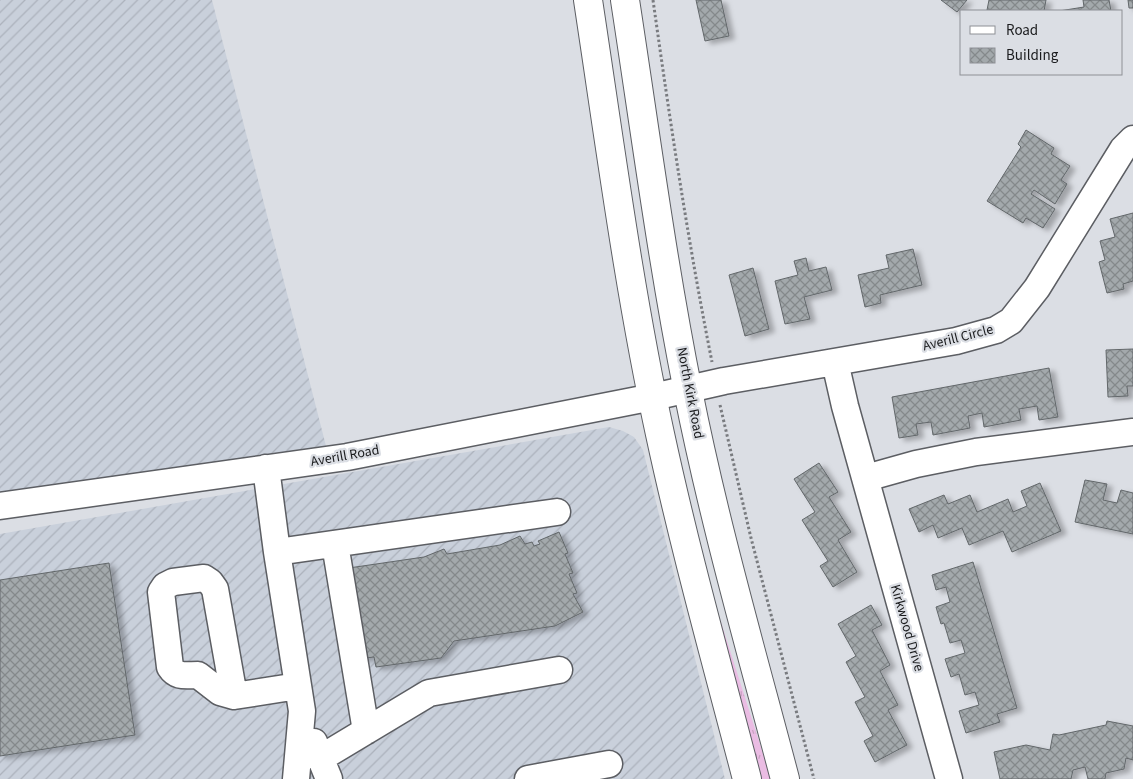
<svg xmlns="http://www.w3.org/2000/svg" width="1133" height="779" font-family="'Source Sans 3',sans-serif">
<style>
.industrial{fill:url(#industrial-furrows)}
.grass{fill:url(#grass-tufts)}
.building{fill:url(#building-cross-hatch);stroke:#62676a;filter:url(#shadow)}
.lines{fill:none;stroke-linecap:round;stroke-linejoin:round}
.minor-casing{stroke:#5c5e63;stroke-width:29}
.major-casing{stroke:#5c5e63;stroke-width:30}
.path{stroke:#797b7f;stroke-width:3;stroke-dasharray:2.5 2.5;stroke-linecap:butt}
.minor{stroke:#fff;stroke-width:26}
.major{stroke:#fff;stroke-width:28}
.labels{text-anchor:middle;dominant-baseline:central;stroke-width:4.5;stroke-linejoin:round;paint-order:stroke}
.street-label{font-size:14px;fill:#1b1c1e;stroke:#dbdee4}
</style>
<defs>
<pattern id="industrial-furrows" width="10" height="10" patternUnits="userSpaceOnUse" patternTransform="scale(1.25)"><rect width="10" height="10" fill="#c9d0db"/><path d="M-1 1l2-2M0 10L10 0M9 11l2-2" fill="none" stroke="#acb2bc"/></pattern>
<pattern id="grass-tufts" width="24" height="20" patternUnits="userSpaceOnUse" patternTransform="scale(1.25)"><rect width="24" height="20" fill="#eabce3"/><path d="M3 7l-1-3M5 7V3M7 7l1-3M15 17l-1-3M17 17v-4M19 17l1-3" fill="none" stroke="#c8a1c2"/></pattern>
<pattern id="building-cross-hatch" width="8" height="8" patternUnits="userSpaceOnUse" patternTransform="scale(1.25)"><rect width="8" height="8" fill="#a3a9ac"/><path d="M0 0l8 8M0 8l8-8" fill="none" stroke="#84898b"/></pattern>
<filter id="shadow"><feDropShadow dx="5.5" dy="3" stdDeviation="2.5" flood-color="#0004"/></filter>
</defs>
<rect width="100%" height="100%" fill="#dbdee4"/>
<path class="industrial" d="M 0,0 L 212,0 L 326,446 L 0,500 Z
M 609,427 L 623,431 L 634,437 L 643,450 L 725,779 L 0,779 L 0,534 Z"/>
<path class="grass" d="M 719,616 L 771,779 L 760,779 L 715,617 Z"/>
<path class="building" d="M 696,0 L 721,0 L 729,36 L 705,41 Z
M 941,0 L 967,0 L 957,12 Z
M 989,0 L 1046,0 L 1044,11 L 987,10 Z
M 1083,0 L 1109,0 L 1111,11 L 1059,11 L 1084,7 Z
M 1128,0 L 1133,0 L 1133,8 L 1129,8 Z
M 1026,130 L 1054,148 L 1051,154 L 1070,166 L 1061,180 L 1067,184 L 1055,204 L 1034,190 L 1031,194 L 1055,209 L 1043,228 L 1026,218 L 1023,223 L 987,201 L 1021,147 L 1018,144 Z
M 1133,213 L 1133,281 L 1123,284 L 1124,289 L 1107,293 L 1099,262 L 1105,260 L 1100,241 L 1115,237 L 1110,219 Z
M 913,249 L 922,285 L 880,295 L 881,303 L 865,307 L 858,275 L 889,268 L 886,255 Z
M 806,258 L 809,271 L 826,267 L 832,290 L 804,297 L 810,319 L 785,324 L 775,281 L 798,275 L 794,261 Z
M 753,268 L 769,329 L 745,336 L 729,275 Z
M 1133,349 L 1133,386 L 1127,386 L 1128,396 L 1108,397 L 1106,350 Z
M 1049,368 L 1058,417 L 1039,420 L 1037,406 L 1019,409 L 1021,420 L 984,427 L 982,413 L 968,416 L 970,428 L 933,435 L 931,422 L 916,424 L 918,435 L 899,438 L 892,397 Z
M 819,463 L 838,492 L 829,497 L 851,532 L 838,540 L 857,572 L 833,587 L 820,566 L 828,561 L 802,520 L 815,512 L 794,479 Z
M 1085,480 L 1107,484 L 1103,500 L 1117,503 L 1121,490 L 1133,493 L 1133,534 L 1075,522 Z
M 1040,483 L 1061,531 L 1012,552 L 1003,531 L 969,545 L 962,528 L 938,538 L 933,525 L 919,532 L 909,509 L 944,495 L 948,504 L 970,495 L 977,512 L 1008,499 L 1013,512 L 1027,506 L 1021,491 Z
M 559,532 L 568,553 L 565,554 L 573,573 L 569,574 L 577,593 L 573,594 L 583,612 L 555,626 L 454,641 L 441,658 L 376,667 L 374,657 L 358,659 L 342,569 L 424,557 L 444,549 L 447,554 L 500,545 L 520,536 L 525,544 L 532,542 L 534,546 L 540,544 L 538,541 Z
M 973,562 L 1017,708 L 997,714 L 1000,722 L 966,733 L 959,711 L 979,705 L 975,692 L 965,695 L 959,674 L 951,677 L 945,659 L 965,653 L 961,640 L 950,643 L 944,623 L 941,624 L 936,607 L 950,602 L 946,587 L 936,590 L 932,575 Z
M 109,563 L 135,735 L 0,756 L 0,580 Z
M 871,605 L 882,625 L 872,630 L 890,665 L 880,671 L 898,705 L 888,710 L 907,745 L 875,762 L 864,741 L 873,736 L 855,702 L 865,697 L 846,662 L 856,656 L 838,624 Z
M 1107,721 L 1133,726 L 1133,760 L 1126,758 L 1124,769 L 1106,773 L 1105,779 L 1088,779 L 1085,767 L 1073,770 L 1071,779 L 1000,779 L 994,752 L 1026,745 L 1050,750 L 1053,734 L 1059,735 L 1106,725 Z"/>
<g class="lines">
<defs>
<path id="minor" d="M 835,362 L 845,406 L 949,779
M 266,468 L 277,552 L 302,711 L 296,779
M 866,478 L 916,464 L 976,452 L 1133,432
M 0,506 L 347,457 L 653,397 L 724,381 L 956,341 L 996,330 L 1011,321 L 1037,288 L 1123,149 L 1133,139
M 335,544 L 366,731
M 277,552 L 557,512
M 234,696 L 215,589 L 210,582 L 204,578 L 173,582 L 165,586 L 161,592 L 170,667 C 177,678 186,675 198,675 L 220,692 L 234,696 L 298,686
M 314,742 L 329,779
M 321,758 L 429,693 L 559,670
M 528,779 L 609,764"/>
<path id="major" d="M 588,0 C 610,145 629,291 660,434 C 685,550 717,664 747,779
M 625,0 C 645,130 662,261 688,391 C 714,522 751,650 785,779"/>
</defs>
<use href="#minor" class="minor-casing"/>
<use href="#major" class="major-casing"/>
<path class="path" d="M 653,0 C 670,121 688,242 712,362
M 720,405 L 751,538 L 814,779"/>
<use href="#minor" class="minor"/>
<use href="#major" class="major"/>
</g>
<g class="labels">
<g class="street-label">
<text transform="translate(958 338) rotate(-14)">Averill Circle</text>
<text transform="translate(690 393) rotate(79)">North Kirk Road</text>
<text transform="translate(345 456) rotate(-10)">Averill Road</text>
<text transform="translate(907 628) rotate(74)">Kirkwood Drive</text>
</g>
</g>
<rect x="960" y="10" width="162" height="65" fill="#dbdee4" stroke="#8e9095"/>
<rect x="970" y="26" width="25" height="8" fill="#ffffff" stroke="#8e9095"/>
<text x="1006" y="35" font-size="15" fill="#1b1c1e">Road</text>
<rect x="970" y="48" width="25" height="15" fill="url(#building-cross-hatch)" stroke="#8e9095"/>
<text x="1006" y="60" font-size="15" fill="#1b1c1e">Building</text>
</svg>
